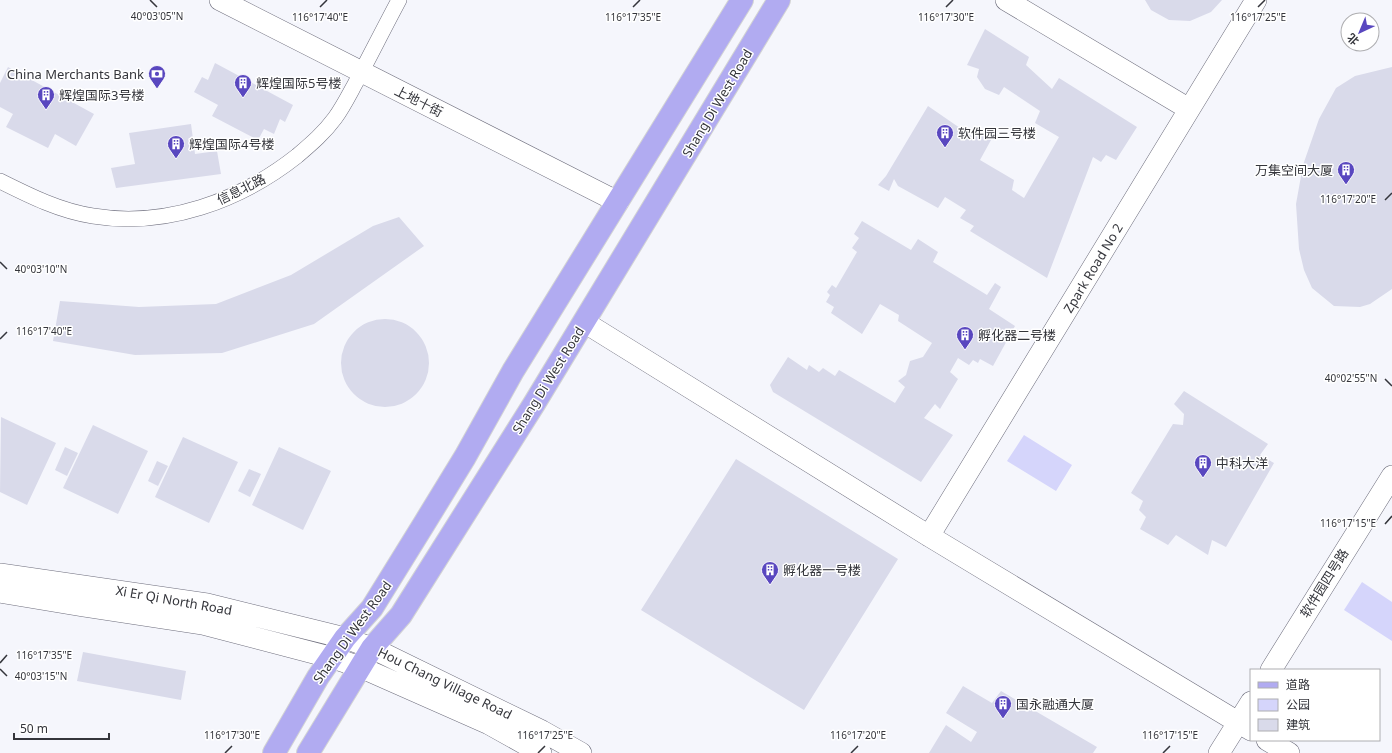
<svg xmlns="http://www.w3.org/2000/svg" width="1392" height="753" font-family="'Noto Sans','Noto Sans SC',sans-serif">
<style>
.green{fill:#d5d5fb}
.building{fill:#d9daea}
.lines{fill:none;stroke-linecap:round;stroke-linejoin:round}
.street-casing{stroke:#6e6e7d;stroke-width:16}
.secondary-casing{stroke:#6e6e7d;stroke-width:22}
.primary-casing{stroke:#d2d3d4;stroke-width:24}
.street{stroke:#fff;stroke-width:15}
.secondary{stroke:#fff;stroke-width:21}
.primary{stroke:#b1abf1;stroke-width:22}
.ticks{fill:none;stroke:#34353b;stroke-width:1.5}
.labels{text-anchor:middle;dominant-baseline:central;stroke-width:3;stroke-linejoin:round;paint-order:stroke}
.poi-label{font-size:13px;fill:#34353b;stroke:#fff;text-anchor:start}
.street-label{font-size:13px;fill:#34353b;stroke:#fff}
.ticks-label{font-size:10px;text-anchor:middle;fill:#34353b;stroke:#fff;stroke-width:3;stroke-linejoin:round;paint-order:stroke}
</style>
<rect width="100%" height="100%" fill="#f5f6fc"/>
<path class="green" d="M 1024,435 L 1072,465 L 1056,491 L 1007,461 Z
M 1362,582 L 1392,602 L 1392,641 L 1344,610 Z"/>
<path class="building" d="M 1145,0 L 1222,0 L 1211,12 L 1190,21 L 1169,20 L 1151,10 Z
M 985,29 L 1029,57 L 1026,65 L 1052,89 L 1059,78 L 1137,127 L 1116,160 L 1106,155 L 1101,162 L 1093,157 L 1047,278 L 970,231 L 974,226 L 960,218 L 966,210 L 945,197 L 938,208 L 898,186 L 894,179 L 889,191 L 878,185 L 886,176 L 928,106 L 973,137 L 976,128 L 991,140 L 980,160 L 1014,180 L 1012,190 L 1024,198 L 1059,137 L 1035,123 L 1040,111 L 1004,87 L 999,95 L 985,89 L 977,77 L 979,69 L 967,65 Z
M 215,63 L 293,105 L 285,122 L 280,119 L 274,134 L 264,129 L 258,140 L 212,116 L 218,105 L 194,92 L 202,77 L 208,80 Z
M 8,67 L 94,114 L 76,146 L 55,134 L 48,148 L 6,127 L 13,114 L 0,107 L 0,83 Z
M 1392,67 L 1392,289 L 1370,304 L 1360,307 L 1334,306 L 1312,288 L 1304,270 L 1299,249 L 1296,204 L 1303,165 L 1319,119 L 1336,88 L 1355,76 Z
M 191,124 L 195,154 L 217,151 L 221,174 L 116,188 L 111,168 L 135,164 L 129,133 Z
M 399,217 L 424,246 L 314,324 L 222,353 L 135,355 L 53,341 L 60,301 L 139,307 L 216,304 L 291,275 L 373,226 Z
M 862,221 L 911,250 L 918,239 L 938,252 L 933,262 L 987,295 L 995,283 L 1001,287 L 989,309 L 1015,326 L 993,366 L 980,359 L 978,363 L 973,360 L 969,365 L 958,358 L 950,372 L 958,379 L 940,409 L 935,404 L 924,418 L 953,435 L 921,482 L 773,392 L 770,385 L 788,357 L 807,370 L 809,365 L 819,372 L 823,368 L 835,376 L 839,370 L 895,403 L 905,387 L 898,381 L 906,375 L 910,361 L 923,357 L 932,343 L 898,321 L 899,315 L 880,304 L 862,334 L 831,313 L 834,307 L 826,302 L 830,295 L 827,292 L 832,285 L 836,288 L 857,252 L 852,248 L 859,238 L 854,234 Z
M341 363a44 44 0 1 1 88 0a44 44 0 1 1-88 0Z
M 1184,391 L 1268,444 L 1260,455 L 1274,463 L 1226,547 L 1212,540 L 1208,555 L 1176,535 L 1168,545 L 1140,529 L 1146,517 L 1139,510 L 1143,501 L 1131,493 L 1173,424 L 1183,425 L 1184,414 L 1174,404 Z
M 1,417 L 56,443 L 27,505 L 0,492 Z
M 93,425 L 148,451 L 118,514 L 63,488 Z
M 183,437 L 238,462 L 209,523 L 155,497 Z
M 65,447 L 78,453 L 67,476 L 55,470 Z
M 279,447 L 331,471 L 303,530 L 252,505 Z
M 736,459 L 898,559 L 804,710 L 641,610 Z
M 157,461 L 168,466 L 158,486 L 148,481 Z
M 249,469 L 261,474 L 250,497 L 238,491 Z
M 83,652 L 186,671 L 181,700 L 77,681 Z
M 963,686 L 992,703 L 1001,691 L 1097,747 L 1093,753 L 929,753 L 946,725 L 971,742 L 977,732 L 946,713 Z"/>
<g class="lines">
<defs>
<path id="street" d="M 0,181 C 30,196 60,211 93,216 C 166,228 240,201 297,156 C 311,144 324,133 335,118 C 343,107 349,95 355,84 C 370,56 384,28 399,0"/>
<path id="secondary" d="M 220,0 L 618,202
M 1006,0 L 1189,109
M 584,322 L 929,536 L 1251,730
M 929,536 L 1256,0
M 0,574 L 207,604 L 345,638 L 372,648 L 542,731 L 581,753
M 0,592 L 83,606 L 203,624 L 333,658 L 360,667 L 489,724 L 541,753
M 1271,670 L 1392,476
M 1267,740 L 1289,753
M 1219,753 L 1251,702"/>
<path id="primary" d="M 274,753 L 318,677 L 345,638 L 372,608 L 424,524 L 465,457 L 513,371 L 742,0
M 308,753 L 372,648 L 401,615 L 534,404 L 779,0"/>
</defs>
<use href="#street" class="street-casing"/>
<use href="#secondary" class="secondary-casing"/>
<use href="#primary" class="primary-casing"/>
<use href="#street" class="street"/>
<use href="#secondary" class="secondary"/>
<use href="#primary" class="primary"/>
</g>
<path class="ticks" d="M 150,0 L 157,7M 320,7 L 327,0M 633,7 L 640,0M 946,7 L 953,0M 1258,7 L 1265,0M 1385,200 L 1392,193M 0,262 L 7,269M 0,339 L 7,332M 1385,379 L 1392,386M 1385,524 L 1392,516M 0,663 L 7,655M 0,669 L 7,676M 225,753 L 232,746M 538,753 L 545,746M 851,753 L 858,746M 1163,753 L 1170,746"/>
<defs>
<symbol id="bank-pin" viewBox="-11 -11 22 30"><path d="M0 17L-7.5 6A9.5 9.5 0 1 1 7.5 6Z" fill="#5947bf" stroke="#fff"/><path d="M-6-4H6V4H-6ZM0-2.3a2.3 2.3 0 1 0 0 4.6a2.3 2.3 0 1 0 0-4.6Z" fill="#fff"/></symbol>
<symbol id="building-pin" viewBox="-11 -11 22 30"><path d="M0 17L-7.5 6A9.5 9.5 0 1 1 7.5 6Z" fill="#5947bf" stroke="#fff"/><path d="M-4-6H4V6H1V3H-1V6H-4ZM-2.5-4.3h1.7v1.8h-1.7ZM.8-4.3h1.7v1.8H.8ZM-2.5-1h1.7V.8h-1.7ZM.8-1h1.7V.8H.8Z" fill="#fff"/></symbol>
</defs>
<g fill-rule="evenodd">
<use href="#bank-pin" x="147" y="64" width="20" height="27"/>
<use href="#building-pin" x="233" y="73" width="20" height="27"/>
<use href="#building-pin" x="36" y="85" width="20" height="27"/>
<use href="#building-pin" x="935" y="123" width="20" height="27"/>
<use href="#building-pin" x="166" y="134" width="20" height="27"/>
<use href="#building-pin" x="1336" y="160" width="20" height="27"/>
<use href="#building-pin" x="955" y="325" width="20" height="27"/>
<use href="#building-pin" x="1193" y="453" width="20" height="27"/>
<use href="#building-pin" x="760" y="560" width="20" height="27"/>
<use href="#building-pin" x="993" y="694" width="20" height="27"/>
</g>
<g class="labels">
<g class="poi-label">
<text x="144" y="74" text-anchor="end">China Merchants Bank</text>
<text x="256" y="83">辉煌国际5号楼</text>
<text x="59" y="95">辉煌国际3号楼</text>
<text x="958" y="133">软件园三号楼</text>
<text x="189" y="144">辉煌国际4号楼</text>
<text x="1333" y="170" text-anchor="end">万集空间大厦</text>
<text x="978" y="335">孵化器二号楼</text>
<text x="1216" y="463">中科大洋</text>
<text x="783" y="570">孵化器一号楼</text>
<text x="1016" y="704">国永融通大厦</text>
</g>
<g class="street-label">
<text transform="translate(419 101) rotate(27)">上地十街</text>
<text transform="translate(717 103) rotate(-59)">Shang Di West Road</text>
<text transform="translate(241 189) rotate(-26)">信息北路</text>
<text transform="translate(1093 268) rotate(-59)">Zpark Road No 2</text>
<text transform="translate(548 380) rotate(-58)">Shang Di West Road</text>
<text transform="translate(1324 583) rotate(-58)">软件园四号路</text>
<text transform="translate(174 600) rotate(10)">Xi Er Qi North Road</text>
<text transform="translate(352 632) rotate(-54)">Shang Di West Road</text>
<text transform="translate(445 683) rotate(26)">Hou Chang Village Road</text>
</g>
</g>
<g class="ticks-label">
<text x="157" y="20">40°03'05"N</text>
<text x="946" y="21">116°17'30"E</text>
<text x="320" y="21">116°17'40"E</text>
<text x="633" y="21">116°17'35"E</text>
<text x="1258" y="21">116°17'25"E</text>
<text x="1348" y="203">116°17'20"E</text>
<text x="41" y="273">40°03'10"N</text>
<text x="44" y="335">116°17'40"E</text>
<text x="1351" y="382">40°02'55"N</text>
<text x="1348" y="527">116°17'15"E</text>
<text x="44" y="659">116°17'35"E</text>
<text x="41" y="680">40°03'15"N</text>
<text x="232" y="739">116°17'30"E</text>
<text x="545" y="739">116°17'25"E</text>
<text x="858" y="739">116°17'20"E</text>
<text x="1170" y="739">116°17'15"E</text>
</g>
<rect x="1250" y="669" width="130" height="72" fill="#ffffff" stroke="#aeaeb1"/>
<rect x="1258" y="682" width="20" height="6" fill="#b1abf1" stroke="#aeaeb1"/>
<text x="1286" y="689" font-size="12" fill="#34353b">道路</text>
<rect x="1258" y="699" width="20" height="12" fill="#d5d5fb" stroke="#aeaeb1"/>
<text x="1286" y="709" font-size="12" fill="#34353b">公园</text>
<rect x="1258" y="719" width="20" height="12" fill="#d9daea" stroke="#aeaeb1"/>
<text x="1286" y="729" font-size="12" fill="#34353b">建筑</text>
<g transform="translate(1360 32) rotate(224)"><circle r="19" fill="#ffffff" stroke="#aeaeb1"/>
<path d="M0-3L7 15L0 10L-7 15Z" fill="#5947bf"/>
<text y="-6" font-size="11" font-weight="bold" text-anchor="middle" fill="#34353b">北</text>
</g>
<path d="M14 733v6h95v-6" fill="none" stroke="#34353b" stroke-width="2"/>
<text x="20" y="733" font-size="12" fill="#34353b" stroke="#ffffff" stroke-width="3" paint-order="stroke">50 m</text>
</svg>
